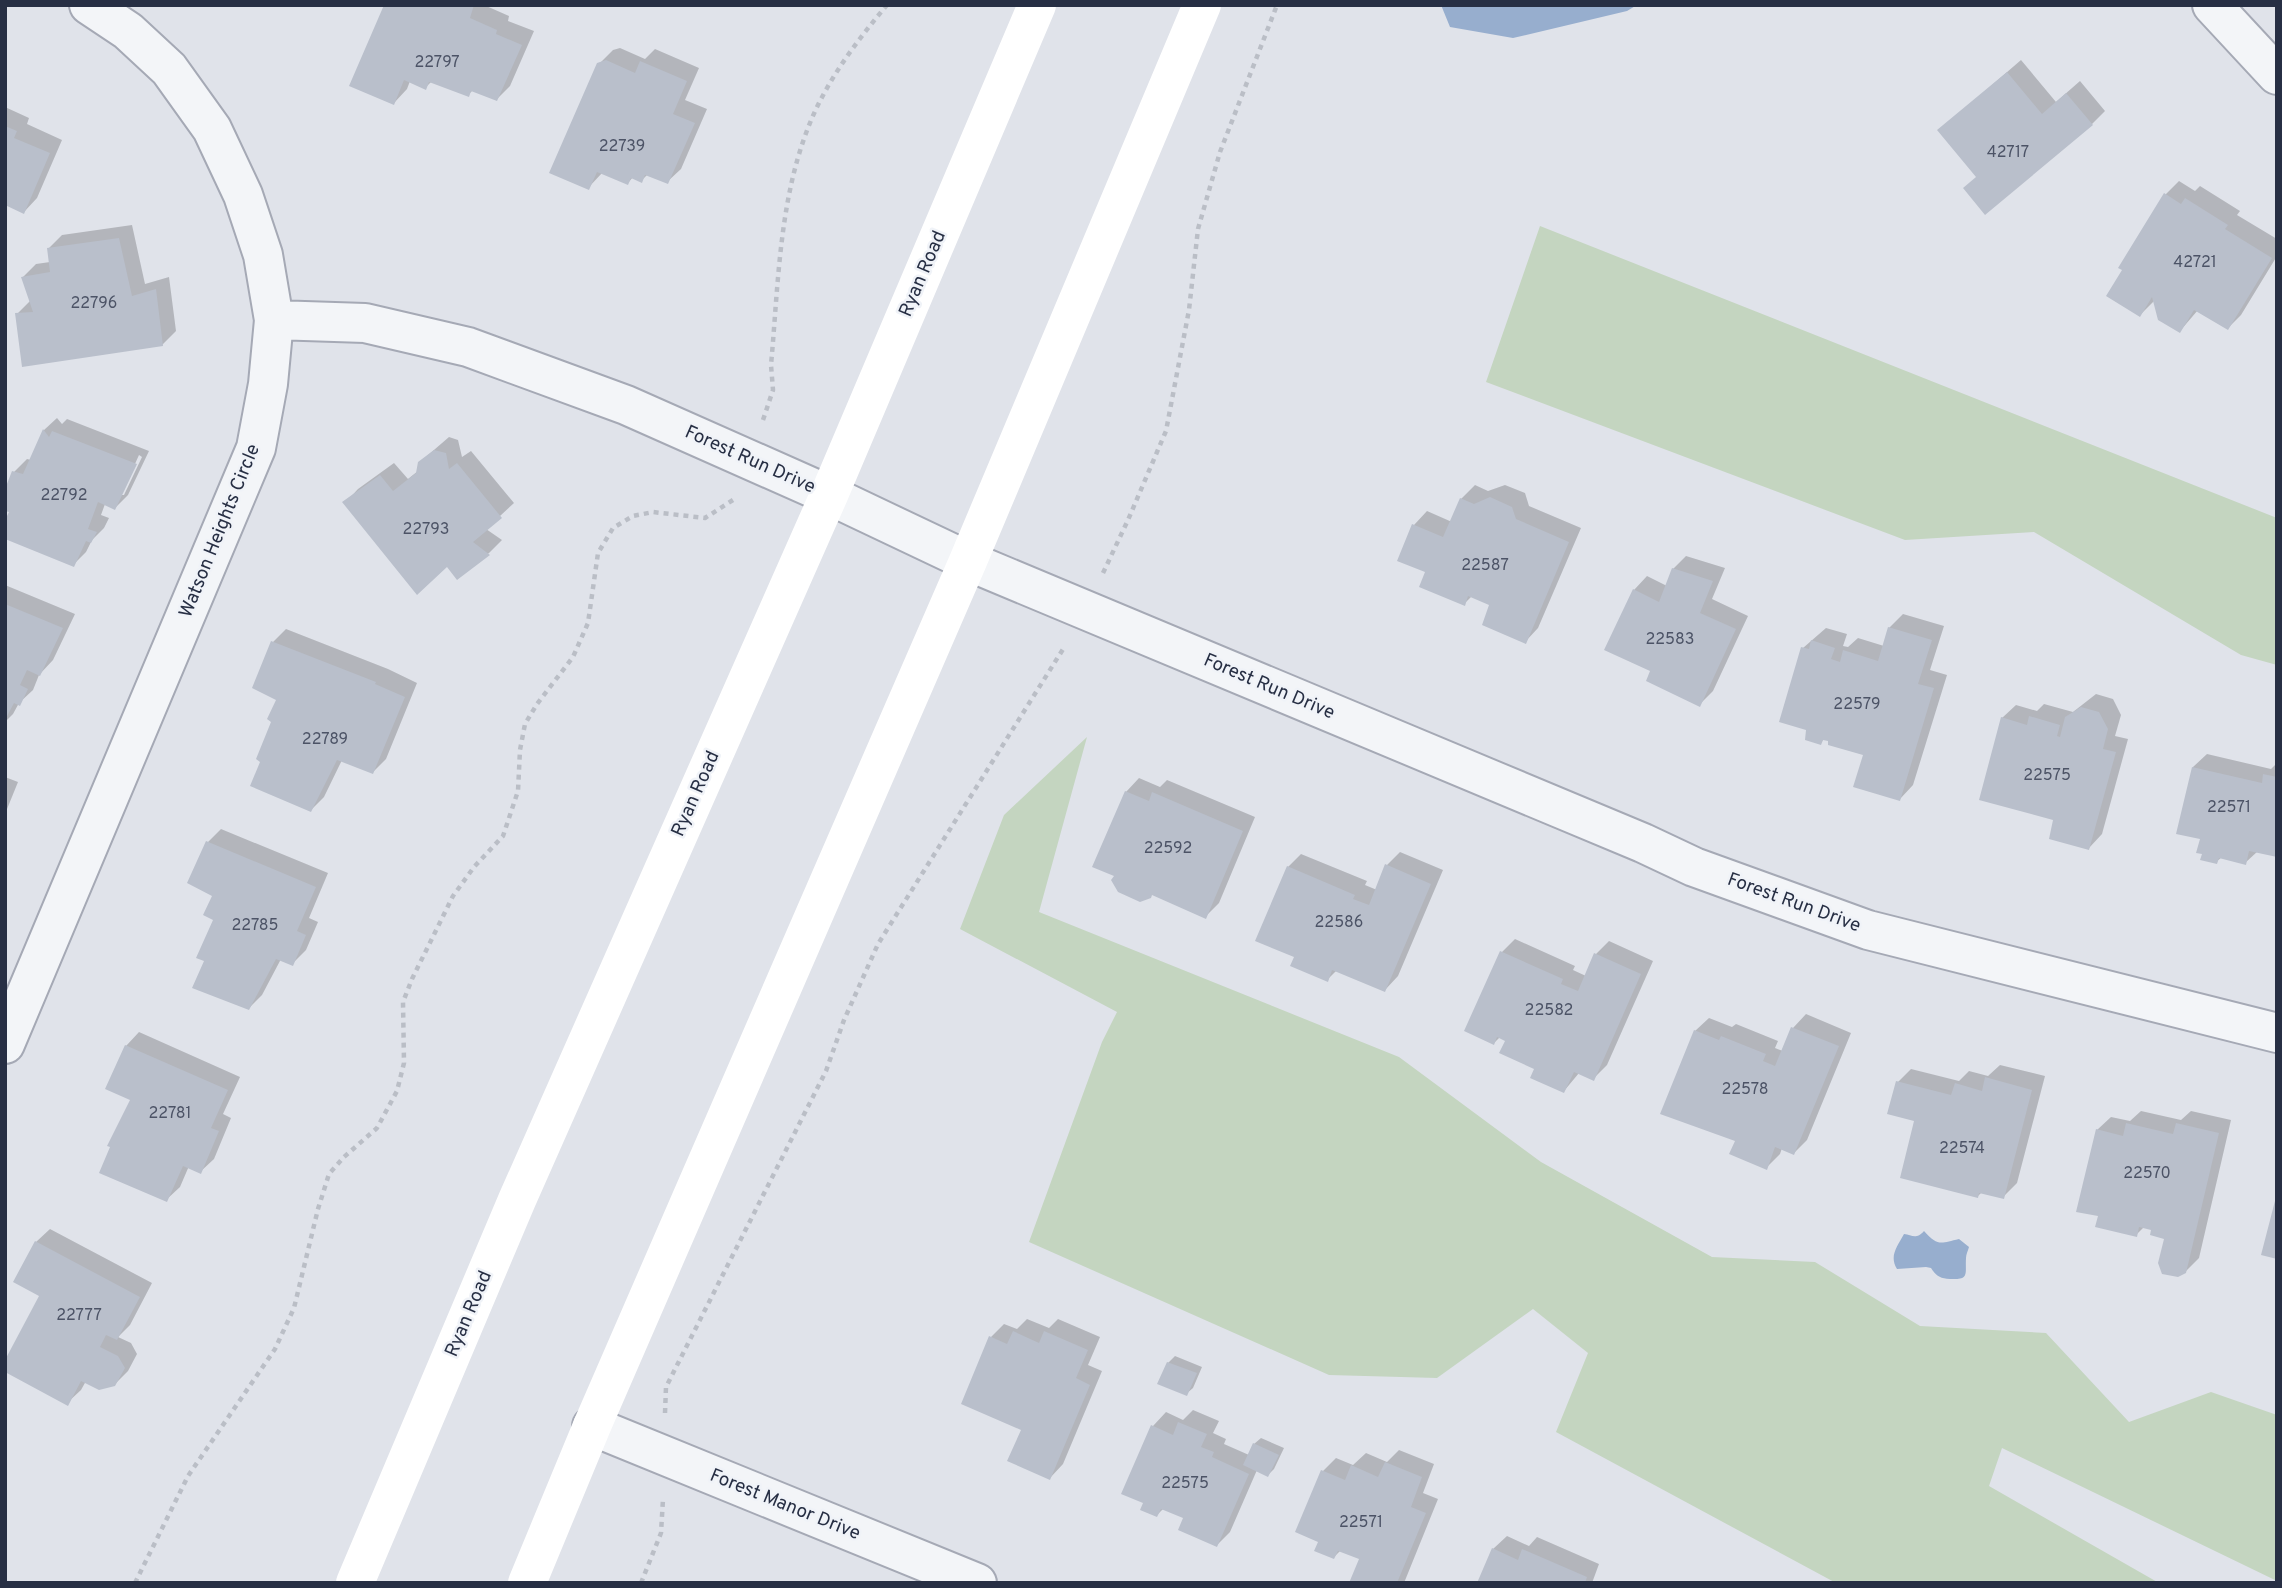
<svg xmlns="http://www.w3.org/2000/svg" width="2282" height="1588" font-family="Overpass,sans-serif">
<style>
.green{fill:#c4d5c0}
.water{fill:#97aece}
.shadow{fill:#0003;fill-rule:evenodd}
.building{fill:#b9bfcb}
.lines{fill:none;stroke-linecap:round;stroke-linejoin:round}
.minor-casing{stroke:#a5a9b5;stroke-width:42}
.path{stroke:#babec6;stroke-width:4.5;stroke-dasharray:5 5;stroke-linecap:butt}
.minor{stroke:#f3f5f8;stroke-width:38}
.secondary{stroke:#fff;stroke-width:38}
.labels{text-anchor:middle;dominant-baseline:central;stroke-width:5;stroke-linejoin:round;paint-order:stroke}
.number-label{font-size:16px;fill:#4c5366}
.street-label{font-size:19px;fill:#272f44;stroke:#f0f3f8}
</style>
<rect width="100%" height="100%" fill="#e0e3ea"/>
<path class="green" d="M 1540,226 L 2277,518 L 2277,665 L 2241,655 L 2034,532 L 1905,540 L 1486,382 Z
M 1087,737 L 1039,912 L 1399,1057 L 1541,1162 L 1712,1257 L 1815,1262 L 1920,1326 L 2046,1333 L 2129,1422 L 2211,1392 L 2277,1415 L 2277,1581 L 2002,1448 L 1989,1486 L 2159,1583 L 1836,1583 L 1556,1432 L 1588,1353 L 1533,1309 L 1437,1378 L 1329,1375 L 1029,1242 L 1102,1042 L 1117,1012 L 960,929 L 1004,815 Z"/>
<path class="water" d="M 1441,5 L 1637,5 L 1627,11 L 1513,38 L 1450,27 Z
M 1924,1231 C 1938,1247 1941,1243 1959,1239 L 1969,1247 C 1968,1251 1966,1254 1966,1258 C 1965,1274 1970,1280 1950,1279 C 1940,1278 1937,1277 1931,1268 L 1926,1267 L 1897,1269 C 1889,1256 1897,1247 1904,1234 C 1912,1235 1916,1240 1924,1231 Z"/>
<path class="shadow" d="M 386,5 L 484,5 L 509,16 L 508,21 L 534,31 L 510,86 L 497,99 L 473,90 L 468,95 L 432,81 L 425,88 L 410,81 L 407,89 L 394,103 Z
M 620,48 L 645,59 L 655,49 L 699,68 L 685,100 L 707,109 L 681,169 L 667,182 L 648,174 L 641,181 L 633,177 L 628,183 L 603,172 L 588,188 L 599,64 L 613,50 Z
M 2021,60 L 2056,102 L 2080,81 L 2105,111 L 2092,124 L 1978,176 L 1940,130 Z
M 5,107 L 29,118 L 27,124 L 62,140 L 37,198 L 24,212 L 5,203 Z
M 2179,181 L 2195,191 L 2200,186 L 2240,211 L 2237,215 L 2277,239 L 2277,256 L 2241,315 L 2228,328 L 2198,310 L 2180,331 L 2155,300 L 2140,315 L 2166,194 Z
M 132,225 L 145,284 L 169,277 L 176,331 L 162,345 L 17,314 L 31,300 L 23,277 L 36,264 L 50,262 L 48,249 L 62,235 Z
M 57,418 L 62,424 L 67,419 L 149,451 L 128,495 L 115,508 L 105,504 L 101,515 L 109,518 L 104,528 L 92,540 L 86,552 L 73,565 L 11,511 L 14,472 L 27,459 L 31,460 L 44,430 ZM 139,455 L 142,457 L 124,495 L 121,495 Z
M 449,437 L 458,440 L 462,457 L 471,451 L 514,503 L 486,529 L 502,540 L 489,553 L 457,578 L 447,564 L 345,503 L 358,489 L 394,463 L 408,479 L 418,471 L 420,462 Z
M 1475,485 L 1488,491 L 1505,485 L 1525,493 L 1529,506 L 1581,528 L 1538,628 L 1525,642 L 1492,604 L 1472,596 L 1464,604 L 1427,571 L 1399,560 L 1414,525 L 1427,511 L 1452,522 L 1461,499 Z
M 1686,556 L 1725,568 L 1712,599 L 1748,616 L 1713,691 L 1700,704 L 1634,590 L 1647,576 L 1667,586 L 1673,569 Z
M 5,585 L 75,614 L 53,660 L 39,675 L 33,690 L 19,703 L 13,714 L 5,722 Z
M 1903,614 L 1944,626 L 1930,670 L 1947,675 L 1913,785 L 1900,799 L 1865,754 L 1825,738 L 1820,743 L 1803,648 L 1826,628 L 1847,634 L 1843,646 L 1848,647 L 1858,638 L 1884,646 L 1889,628 Z
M 286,629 L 388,669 L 417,683 L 386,759 L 373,772 L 342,760 L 324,797 L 311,810 L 273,722 L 278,699 L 273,642 Z
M 2096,694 L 2113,699 L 2121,715 L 2115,736 L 2128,739 L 2102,834 L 2089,848 L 2056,819 L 2002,718 L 2016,705 L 2037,711 L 2044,704 L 2073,712 Z
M 2207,754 L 2271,769 L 2277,763 L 2277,855 L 2258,851 L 2245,863 L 2222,857 L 2216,862 L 2202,838 L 2193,767 Z
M 5,777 L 18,782 L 5,814 Z
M 1139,778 L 1160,787 L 1167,780 L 1255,817 L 1219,903 L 1205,917 L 1116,875 L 1126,792 Z
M 221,829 L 328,873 L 309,918 L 318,922 L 306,950 L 292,964 L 281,959 L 262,995 L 249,1008 L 206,961 L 215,919 L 208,842 Z
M 1400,852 L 1443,870 L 1398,976 L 1385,990 L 1337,970 L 1327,980 L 1296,956 L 1288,867 L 1301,854 L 1367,881 L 1365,885 L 1377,890 L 1387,865 Z
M 1515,939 L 1575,966 L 1573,970 L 1586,976 L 1596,954 L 1609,941 L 1653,961 L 1607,1065 L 1593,1079 L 1579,1073 L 1564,1091 L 1507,1040 L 1500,1037 L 1494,1043 L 1502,952 Z
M 1806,1014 L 1851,1033 L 1807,1140 L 1794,1153 L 1782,1148 L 1780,1154 L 1766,1168 L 1737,1140 L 1695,1031 L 1709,1018 L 1732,1027 L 1736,1024 L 1778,1041 L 1775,1048 L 1783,1051 L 1793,1028 Z
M 139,1032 L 240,1077 L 223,1114 L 231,1118 L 214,1159 L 200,1172 L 189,1166 L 180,1187 L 166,1200 L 126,1046 Z
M 2000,1065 L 2045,1076 L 2017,1183 L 2003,1197 L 1982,1192 L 1978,1196 L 1916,1120 L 1898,1082 L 1911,1069 L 1959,1081 L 1969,1071 L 1988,1076 Z
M 2141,1111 L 2181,1120 L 2191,1111 L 2231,1120 L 2199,1258 L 2185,1272 L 2166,1237 L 2153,1229 L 2144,1227 L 2136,1235 L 2100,1215 L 2097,1130 L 2111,1117 L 2130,1121 Z
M 50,1229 L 152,1283 L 130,1325 L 118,1337 L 131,1343 L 137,1354 L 128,1371 L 114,1385 L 86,1381 L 81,1390 L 67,1403 L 41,1296 L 36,1242 Z
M 1027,1319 L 1049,1328 L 1058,1319 L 1100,1337 L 1088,1365 L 1102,1371 L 1063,1464 L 1050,1478 L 1023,1429 L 991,1337 L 1004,1324 L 1017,1329 Z
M 1175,1356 L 1202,1367 L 1193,1388 L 1186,1394 L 1168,1363 Z
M 1193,1410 L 1219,1421 L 1213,1433 L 1226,1439 L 1224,1444 L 1249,1455 L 1254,1444 L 1261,1438 L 1284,1448 L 1274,1469 L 1268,1475 L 1257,1470 L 1230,1532 L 1217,1545 L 1185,1517 L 1164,1508 L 1157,1515 L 1146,1502 L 1153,1426 L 1166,1412 L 1183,1420 Z
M 1399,1450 L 1434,1464 L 1423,1493 L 1438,1499 L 1404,1583 L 1351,1583 L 1361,1558 L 1341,1550 L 1334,1557 L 1321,1541 L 1323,1471 L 1336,1458 L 1353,1465 L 1366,1453 L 1387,1462 Z
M 1507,1536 L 1529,1546 L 1537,1537 L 1599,1564 L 1592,1583 L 1479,1583 L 1493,1549 Z"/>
<path class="building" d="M 384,5 L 474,5 L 470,18 L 497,30 L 496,34 L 522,45 L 497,101 L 471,91 L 469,97 L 429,82 L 426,90 L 404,80 L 394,105 L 349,86 Z
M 606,60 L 635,73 L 640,61 L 687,81 L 673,114 L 695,123 L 668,184 L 645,175 L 642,183 L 631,178 L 628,185 L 597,172 L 589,190 L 549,173 L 597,63 Z
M 2007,72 L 2042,114 L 2066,93 L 2093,125 L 1985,215 L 1963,188 L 1976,177 L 1937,130 Z
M 5,126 L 17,131 L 14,138 L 50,153 L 24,214 L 5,205 Z
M 2164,193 L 2181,204 L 2185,198 L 2228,225 L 2225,229 L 2272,258 L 2228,330 L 2194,310 L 2180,333 L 2158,320 L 2152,297 L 2140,317 L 2106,296 L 2122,270 L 2118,268 Z
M 119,238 L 132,296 L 156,289 L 163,346 L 22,367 L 15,313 L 33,312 L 21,277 L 50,272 L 47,248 Z
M 43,429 L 49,437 L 52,431 L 137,464 L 115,510 L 98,502 L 88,529 L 97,532 L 91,543 L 86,541 L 74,567 L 5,539 L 5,520 L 9,512 L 5,511 L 5,489 L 12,471 L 23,474 Z
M 434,450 L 446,453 L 449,469 L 457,463 L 502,518 L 473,542 L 490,555 L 457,580 L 447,567 L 417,595 L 342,502 L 380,475 L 393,491 L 416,473 L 418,462 Z
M 1490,497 L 1512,507 L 1516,519 L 1569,542 L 1526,644 L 1482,625 L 1489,605 L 1468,596 L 1465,606 L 1419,587 L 1425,572 L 1397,561 L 1412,524 L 1443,537 L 1460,498 L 1474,504 Z
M 1672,568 L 1713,581 L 1700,613 L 1736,629 L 1700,707 L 1646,681 L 1650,671 L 1604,650 L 1633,589 L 1659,602 Z
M 5,604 L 63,628 L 40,676 L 27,670 L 20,685 L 28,689 L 20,706 L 14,703 L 5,720 Z
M 1888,627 L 1932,640 L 1918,684 L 1934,688 L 1900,801 L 1853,787 L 1863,755 L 1828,745 L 1828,741 L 1823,740 L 1821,745 L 1805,740 L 1806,730 L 1779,722 L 1801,647 L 1809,649 L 1811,640 L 1835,648 L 1831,659 L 1840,662 L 1843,650 L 1878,661 Z
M 271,641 L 376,682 L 375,684 L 405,697 L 373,774 L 337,760 L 311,812 L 250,786 L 260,762 L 256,759 L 271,722 L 267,719 L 276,700 L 252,688 Z
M 2081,707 L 2099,712 L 2108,729 L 2103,749 L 2116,752 L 2089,850 L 2049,839 L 2053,820 L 1979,800 L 2001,717 L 2027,725 L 2029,716 L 2060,725 L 2057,736 L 2060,737 L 2065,717 Z
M 2192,767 L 2262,783 L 2263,774 L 2277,777 L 2277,857 L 2249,851 L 2246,865 L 2219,858 L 2217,864 L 2200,860 L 2202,854 L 2196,853 L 2200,839 L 2176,834 Z
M 1125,791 L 1149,801 L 1152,792 L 1243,831 L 1206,919 L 1152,895 L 1151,898 L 1140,902 L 1118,892 L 1111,880 L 1114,876 L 1092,867 Z
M 206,841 L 316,887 L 297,931 L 306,935 L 293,966 L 276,959 L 249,1010 L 192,988 L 204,961 L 196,958 L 213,920 L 203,915 L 212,896 L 187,883 Z
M 1385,864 L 1431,884 L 1385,992 L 1332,970 L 1328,982 L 1290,966 L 1294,957 L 1255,941 L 1287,866 L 1355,895 L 1353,899 L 1369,905 Z
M 1500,951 L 1563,979 L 1561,984 L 1578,991 L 1594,953 L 1641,974 L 1594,1081 L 1574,1072 L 1564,1093 L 1530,1078 L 1534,1069 L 1499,1053 L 1505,1041 L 1497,1037 L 1494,1045 L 1464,1031 Z
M 1791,1027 L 1839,1046 L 1794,1155 L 1775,1147 L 1767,1170 L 1729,1154 L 1735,1141 L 1660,1114 L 1694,1030 L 1719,1040 L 1721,1036 L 1766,1054 L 1763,1061 L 1775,1066 Z
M 125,1045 L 228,1090 L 211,1128 L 219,1131 L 201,1174 L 183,1166 L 167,1202 L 99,1173 L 110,1147 L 107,1146 L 130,1100 L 105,1089 Z
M 1985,1077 L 2032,1090 L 2004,1199 L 1979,1193 L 1978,1198 L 1900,1178 L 1914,1121 L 1887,1114 L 1896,1081 L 1951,1095 L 1955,1083 L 1982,1091 Z
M 2126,1123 L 2173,1134 L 2176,1123 L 2219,1133 L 2186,1273 L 2178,1277 L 2162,1274 L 2158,1263 L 2164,1239 L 2150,1235 L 2151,1230 L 2139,1227 L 2137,1237 L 2095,1227 L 2098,1216 L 2076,1212 L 2096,1129 L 2123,1136 Z
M 2276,1197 L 2277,1197 L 2277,1259 L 2261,1255 Z
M 35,1241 L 140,1297 L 117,1340 L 106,1335 L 100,1347 L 118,1356 L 125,1368 L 115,1386 L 99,1390 L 81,1381 L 68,1406 L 5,1372 L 5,1360 L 39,1296 L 13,1282 Z
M 1013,1331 L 1039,1343 L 1044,1331 L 1088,1350 L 1076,1378 L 1090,1385 L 1050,1480 L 1007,1461 L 1021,1430 L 961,1404 L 989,1336 L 1007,1344 Z
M 1167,1362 L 1197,1373 L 1187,1396 L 1157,1384 Z
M 1178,1422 L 1207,1434 L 1201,1447 L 1214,1452 L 1212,1457 L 1249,1474 L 1217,1547 L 1178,1530 L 1183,1518 L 1161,1509 L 1157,1517 L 1140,1510 L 1143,1503 L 1121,1494 L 1151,1425 L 1173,1435 Z
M 1253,1443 L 1279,1455 L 1268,1477 L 1243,1465 Z
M 1385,1462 L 1422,1477 L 1411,1507 L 1426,1513 L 1397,1583 L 1349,1583 L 1359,1559 L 1338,1551 L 1334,1559 L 1314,1551 L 1318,1542 L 1295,1532 L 1321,1470 L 1345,1480 L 1351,1465 L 1378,1477 Z
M 1492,1548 L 1518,1560 L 1522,1549 L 1587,1577 L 1585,1583 L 1477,1583 Z"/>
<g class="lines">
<defs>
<path id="minor" d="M 2212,5 L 2277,75
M 274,320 L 365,323 L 468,347 L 626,405 L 829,495 L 968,561 L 1643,843 L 1694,867 L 1868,930 L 2277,1033
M 5,1044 L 256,448 L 268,384 L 274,320 L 263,255 L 243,195 L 212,129 L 169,69 L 128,31 L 89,5
M 592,1426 L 977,1583"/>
</defs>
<use href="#minor" class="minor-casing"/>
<path class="path" d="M 763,420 L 773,390 L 771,365 C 779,278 779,187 817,107 C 835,70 860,37 887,5
M 1103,573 L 1128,520 L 1166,431 L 1189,310 L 1198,229 L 1220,152 L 1277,5
M 665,1413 L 666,1387 L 826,1071 L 844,1020 L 878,944 L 1065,646
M 135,1583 L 188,1476 L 275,1349 L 294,1308 L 318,1209 L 329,1174 L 344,1157 L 377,1128 L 397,1091 L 404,1063 L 403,1002 L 412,979 L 453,896 L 474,867 L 503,836 L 518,791 L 520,750 L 525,724 L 537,704 L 573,657 L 588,623 L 598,553 L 613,528 L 633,516 L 653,512 L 705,518 L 733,500 L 734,497
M 641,1583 L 661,1533 L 663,1499"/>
<use href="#minor" class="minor"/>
<path class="secondary" d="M 355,1583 L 517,1200 L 829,495 L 1037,5
M 527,1583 L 592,1426 L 968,561 L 1202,5"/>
</g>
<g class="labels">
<g class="number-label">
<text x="437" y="63">22797</text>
<text x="622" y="147">22739</text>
<text x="2008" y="153">42717</text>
<text x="2195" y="263">42721</text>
<text x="94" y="304">22796</text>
<text x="64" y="496">22792</text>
<text x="426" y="530">22793</text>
<text x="1485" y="566">22587</text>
<text x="1670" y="640">22583</text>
<text x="1857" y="705">22579</text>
<text x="325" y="740">22789</text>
<text x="2047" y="776">22575</text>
<text x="2229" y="808">22571</text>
<text x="1168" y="849">22592</text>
<text x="1339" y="923">22586</text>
<text x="255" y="926">22785</text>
<text x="1549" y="1011">22582</text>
<text x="1745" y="1090">22578</text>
<text x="170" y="1114">22781</text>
<text x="1962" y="1149">22574</text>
<text x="2147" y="1174">22570</text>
<text x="79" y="1316">22777</text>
<text x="1185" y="1484">22575</text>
<text x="1361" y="1523">22571</text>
</g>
<g class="street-label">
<text transform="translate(923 274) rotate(-67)">Ryan Road</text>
<text transform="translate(750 460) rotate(24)">Forest Run Drive</text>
<text transform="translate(220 531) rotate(-68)">Watson Heights Circle</text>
<text transform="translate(1269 687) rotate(23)">Forest Run Drive</text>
<text transform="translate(696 794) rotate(-66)">Ryan Road</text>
<text transform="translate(1794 903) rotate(20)">Forest Run Drive</text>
<text transform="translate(469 1314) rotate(-67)">Ryan Road</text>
<text transform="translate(785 1505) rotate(22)">Forest Manor Drive</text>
</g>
</g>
<rect width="2282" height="1588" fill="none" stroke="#272f44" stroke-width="14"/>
</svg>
